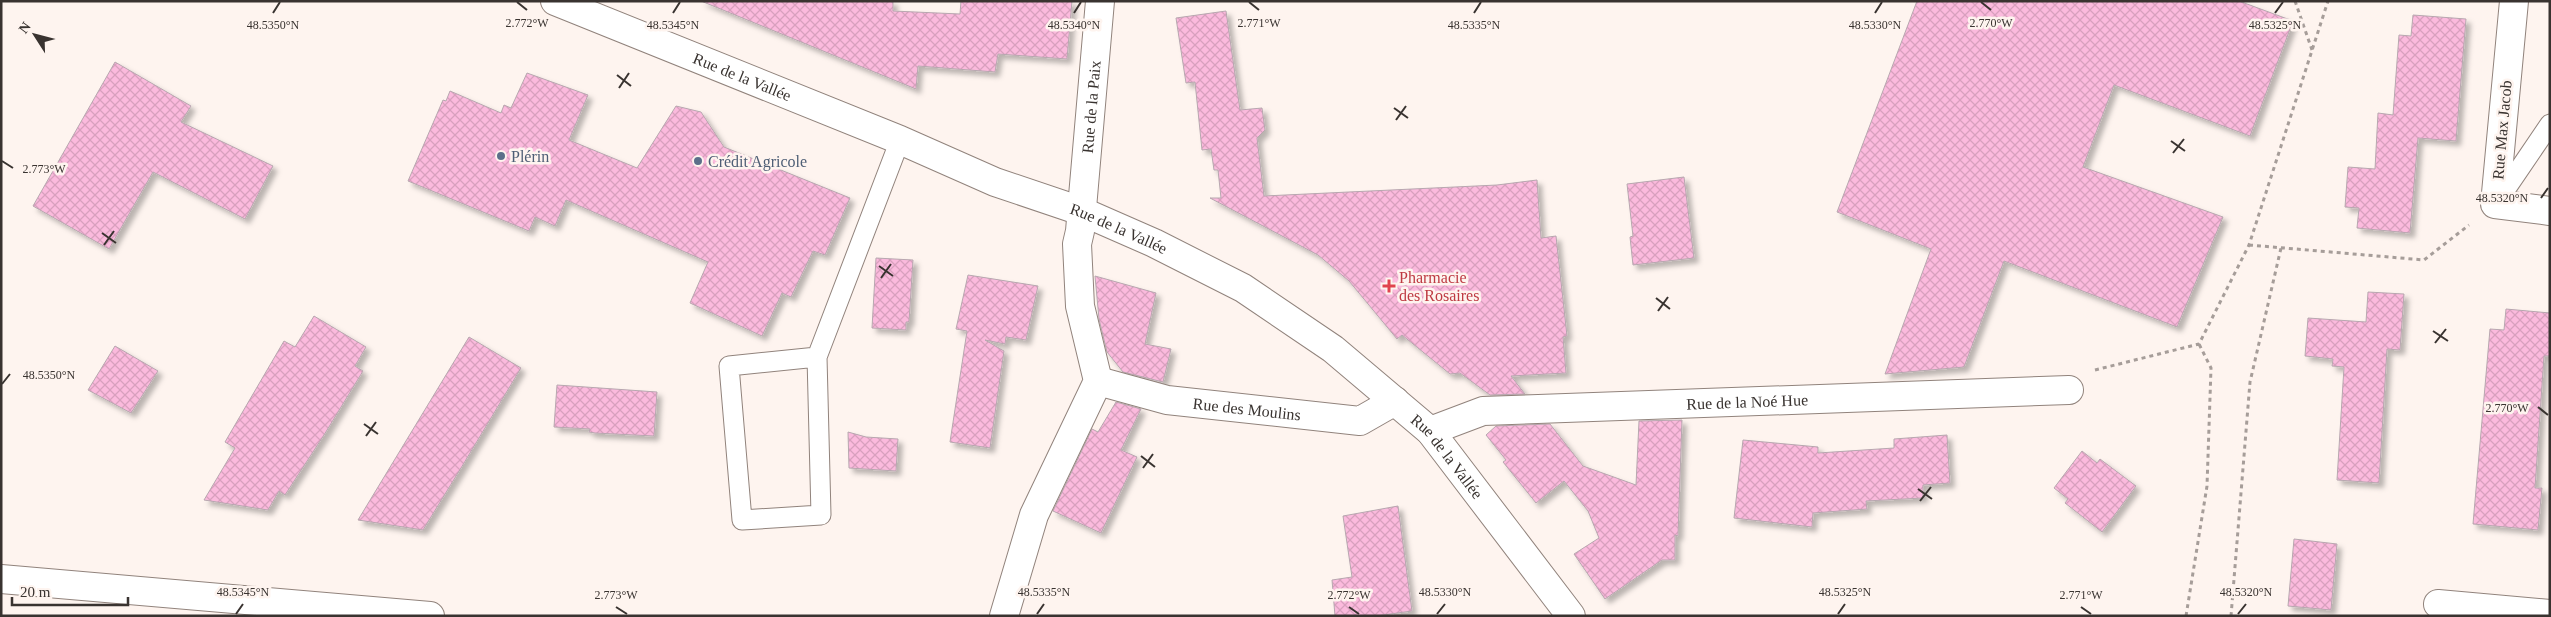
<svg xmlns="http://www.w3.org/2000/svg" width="2551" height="617" font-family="Georgia,serif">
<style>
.building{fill:url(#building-cross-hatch);stroke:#b7a7af;filter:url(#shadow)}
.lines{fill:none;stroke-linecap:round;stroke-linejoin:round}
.service-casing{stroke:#91837c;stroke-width:21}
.minor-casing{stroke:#91837c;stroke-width:30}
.tertiary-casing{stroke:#91837c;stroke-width:30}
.secondary-casing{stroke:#91837c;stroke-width:30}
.path{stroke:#a69d99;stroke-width:3;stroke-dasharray:4 4;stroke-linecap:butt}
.service{stroke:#fff;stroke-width:19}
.minor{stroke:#fff;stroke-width:28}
.tertiary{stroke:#fff;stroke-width:28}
.secondary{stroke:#fff;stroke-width:28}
.ticks{fill:none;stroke:#393330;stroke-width:2}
.service-dot{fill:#5c6f8a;stroke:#fef4ef;stroke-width:2}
.health-dot{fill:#e0444e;stroke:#fef4ef;stroke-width:2}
.labels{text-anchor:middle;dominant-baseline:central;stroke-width:5;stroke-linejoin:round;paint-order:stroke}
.street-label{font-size:16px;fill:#393330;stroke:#fef4ef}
.service-label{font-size:16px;fill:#4e5e75;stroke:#fef4ef;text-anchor:start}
.health-label{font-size:16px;fill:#be3a42;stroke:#fef4ef;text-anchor:start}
.ticks-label{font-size:12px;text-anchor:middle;fill:#393330;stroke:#fef4ef;stroke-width:5;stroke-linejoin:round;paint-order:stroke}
</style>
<defs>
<pattern id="building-cross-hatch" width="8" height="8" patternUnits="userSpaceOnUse" patternTransform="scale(1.25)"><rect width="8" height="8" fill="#fbbadd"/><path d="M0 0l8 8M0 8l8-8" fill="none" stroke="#d8a0be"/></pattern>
<filter id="shadow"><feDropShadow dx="4.5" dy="4.5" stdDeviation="2.5" flood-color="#0004"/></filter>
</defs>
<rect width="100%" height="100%" fill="#fef4ef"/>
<path class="building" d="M 701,1 L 893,1 L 893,11 L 960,14 L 961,1 L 1072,1 L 1067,59 L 998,54 L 995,72 L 918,66 L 916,89 Z
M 1917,1 L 2239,1 L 2293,21 L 2250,136 L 2114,85 L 2083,167 L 2223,217 L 2177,327 L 2004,261 L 1964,367 L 1885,374 L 1931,249 L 1837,212 Z
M 1226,11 L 1240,110 L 1262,108 L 1265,130 L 1257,138 L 1264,196 L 1497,185 L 1537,180 L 1541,238 L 1556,236 L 1567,336 L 1563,337 L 1566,373 L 1511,376 L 1525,394 L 1490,395 L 1460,373 L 1450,374 L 1402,335 L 1397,339 L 1349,281 L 1318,255 L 1210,198 L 1221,198 L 1218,170 L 1214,170 L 1211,149 L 1202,150 L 1195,82 L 1186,83 L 1176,18 Z
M 2413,15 L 2466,19 L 2456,141 L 2418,138 L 2410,233 L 2357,228 L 2359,208 L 2345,207 L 2348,167 L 2375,169 L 2378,113 L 2393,115 L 2399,35 L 2411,36 Z
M 115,62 L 191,106 L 181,122 L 273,166 L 245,219 L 153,172 L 109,249 L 33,206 Z
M 527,73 L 588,95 L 569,140 L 637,168 L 676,106 L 701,112 L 724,147 L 850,198 L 825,255 L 813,251 L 791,297 L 782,293 L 762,336 L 690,303 L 708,262 L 566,200 L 555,226 L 535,217 L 529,231 L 408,181 L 443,100 L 446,101 L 450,91 L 501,113 L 504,105 L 511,108 Z
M 1684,177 L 1694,258 L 1633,265 L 1630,237 L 1633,236 L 1627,184 Z
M 876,258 L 913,260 L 909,322 L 906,322 L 906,330 L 872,328 Z
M 968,275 L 1038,286 L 1026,340 L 1006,337 L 1005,344 L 985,340 L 1004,351 L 990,448 L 950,442 L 967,331 L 956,329 Z
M 1095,276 L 1156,293 L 1145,344 L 1171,349 L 1163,382 L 1123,372 L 1107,352 L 1099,319 Z
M 2368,292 L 2404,294 L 2400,350 L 2387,349 L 2379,483 L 2337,480 L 2344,367 L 2332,366 L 2333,359 L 2305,356 L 2308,318 L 2366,322 Z
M 2506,309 L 2550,313 L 2550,356 L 2544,356 L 2535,488 L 2542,488 L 2538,530 L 2473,524 L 2490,329 L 2504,330 Z
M 314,316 L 366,347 L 355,366 L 363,371 L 324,435 L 285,495 L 279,491 L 268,510 L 204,500 L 235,448 L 225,442 L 284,341 L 295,347 Z
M 469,337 L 521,368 L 461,468 L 423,530 L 358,520 Z
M 115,346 L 158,371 L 131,413 L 88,390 Z
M 557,385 L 657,392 L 654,436 L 595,433 L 589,432 L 590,429 L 554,427 Z
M 1116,402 L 1141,409 L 1121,450 L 1137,457 L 1101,533 L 1053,511 L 1092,429 L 1098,432 Z
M 1682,420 L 1678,536 L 1675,535 L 1675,560 L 1662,560 L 1605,599 L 1574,554 L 1599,538 L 1588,511 L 1564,481 L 1536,503 L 1503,462 L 1506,460 L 1486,435 L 1496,426 L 1550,424 L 1583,466 L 1636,485 L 1639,421 Z
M 848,432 L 866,437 L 898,439 L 896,471 L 849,468 Z
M 1947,435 L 1950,483 L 1923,485 L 1923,498 L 1866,501 L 1867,509 L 1813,513 L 1812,527 L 1734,518 L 1743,440 L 1818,447 L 1818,453 L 1894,448 L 1894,439 Z
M 2082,451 L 2097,463 L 2100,459 L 2136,486 L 2102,532 L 2065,503 L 2068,499 L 2054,488 Z
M 1398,506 L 1412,611 L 1376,616 L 1335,616 L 1332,580 L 1352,577 L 1343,516 Z
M 2294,539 L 2337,544 L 2331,610 L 2288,606 Z"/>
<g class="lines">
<defs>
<path id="service" d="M 2497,202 L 2550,124
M 817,357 L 729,366 L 742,520 L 821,515 L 817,357 L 900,140"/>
<g id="minor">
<path d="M 2514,1 L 2495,204 L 2550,211"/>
<path id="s1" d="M 1098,381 L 1167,400 L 1360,421 L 1395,401"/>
<path id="s2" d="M 1430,431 L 1483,411 L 2069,390"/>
<path d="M 2438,604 L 2550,614"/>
<path id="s3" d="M 1004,616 L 1034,515 L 1098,381 L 1080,306 L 1077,244 L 1080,231 L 1100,1"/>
</g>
<g id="tertiary">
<path id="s4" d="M 555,1 L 900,140 L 995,182 L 1081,211 L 1154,243 L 1243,288 L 1333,349 L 1430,431 L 1571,616"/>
</g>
<path id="secondary" d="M 1,579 L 430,616"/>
</defs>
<use href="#service" class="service-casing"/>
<use href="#minor" class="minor-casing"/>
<use href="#tertiary" class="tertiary-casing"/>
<use href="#secondary" class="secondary-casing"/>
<path class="path" d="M 2295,1 L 2312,50
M 2249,245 L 2424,260 L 2469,225
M 2095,370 L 2199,344 L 2249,245 L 2328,1
M 2186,616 L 2207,486 L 2211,368 L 2199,344
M 2231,616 L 2250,382 L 2281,248"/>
<use href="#service" class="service"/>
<use href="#minor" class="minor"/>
<use href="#tertiary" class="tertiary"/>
<use href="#secondary" class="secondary"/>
</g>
<path class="ticks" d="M 517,2 L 527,10M 1249,2 L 1259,10M 1981,2 L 1991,10M 273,13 L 280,2M 673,13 L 680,2M 1074,13 L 1081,2M 1474,13 L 1481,2M 1875,13 L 1882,2M 2275,13 L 2283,2M 617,75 L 631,86M 619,88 L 629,73M 1394,108 L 1408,118M 1396,120 L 1406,106M 2171,141 L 2185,151M 2173,153 L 2184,139M 2,161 L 13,168M 2541,198 L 2548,188M 102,233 L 116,243M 104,245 L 114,231M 879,266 L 893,276M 881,278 L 891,264M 1656,298 L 1670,309M 1658,311 L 1668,297M 2433,331 L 2448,341M 2435,343 L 2446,329M 2,384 L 10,374M 2538,407 L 2548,415M 364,424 L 378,434M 366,436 L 376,422M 1141,456 L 1155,467M 1143,468 L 1153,454M 1918,489 L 1932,499M 1920,501 L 1931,487M 616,607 L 627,614M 1349,607 L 1359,614M 2081,607 L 2091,614M 236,614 L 243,604M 1037,614 L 1044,604M 1437,614 L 1445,604M 1838,614 L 1845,604M 2238,614 L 2246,604"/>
<g class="service-dot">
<circle cx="501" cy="156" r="5"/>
<circle cx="698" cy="161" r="5"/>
</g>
<path class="health-dot" d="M1386.5 278.5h5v5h5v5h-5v5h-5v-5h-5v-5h5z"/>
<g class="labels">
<g class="street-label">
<text stroke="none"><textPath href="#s4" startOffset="202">Rue de la Vallée</textPath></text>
<text stroke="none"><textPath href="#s3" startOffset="531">Rue de la Paix</textPath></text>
<text transform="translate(2502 130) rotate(-85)">Rue Max Jacob</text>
<text stroke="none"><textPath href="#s4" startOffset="608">Rue de la Vallée</textPath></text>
<text stroke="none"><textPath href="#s2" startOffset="321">Rue de la Noé Hue</textPath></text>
<text stroke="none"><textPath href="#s1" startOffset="152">Rue des Moulins</textPath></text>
<text stroke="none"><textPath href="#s4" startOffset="1012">Rue de la Vallée</textPath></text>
</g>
<g class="service-label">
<text x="511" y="156">Plérin</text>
<text x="708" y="161">Crédit Agricole</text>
</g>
<g class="health-label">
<text x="1399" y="277">Pharmacie<tspan x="1399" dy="18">des Rosaires</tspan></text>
</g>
</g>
<g class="ticks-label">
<text x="527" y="27">2.772°W</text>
<text x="1259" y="27">2.771°W</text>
<text x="1991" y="27">2.770°W</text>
<text x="1875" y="29">48.5330°N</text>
<text x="273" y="29">48.5350°N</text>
<text x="673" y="29">48.5345°N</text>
<text x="1074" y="29">48.5340°N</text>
<text x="1474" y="29">48.5335°N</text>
<text x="2275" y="29">48.5325°N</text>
<text x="44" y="173">2.773°W</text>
<text x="2502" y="202">48.5320°N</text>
<text x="49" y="379">48.5350°N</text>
<text x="2507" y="412">2.770°W</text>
<text x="243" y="596">48.5345°N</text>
<text x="1044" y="596">48.5335°N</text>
<text x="1445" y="596">48.5330°N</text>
<text x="1845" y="596">48.5325°N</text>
<text x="2246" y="596">48.5320°N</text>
<text x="616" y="599">2.773°W</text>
<text x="1349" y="599">2.772°W</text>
<text x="2081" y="599">2.771°W</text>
</g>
<rect width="2551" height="617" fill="none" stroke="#393330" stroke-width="5"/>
<g transform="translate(35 35) rotate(306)" stroke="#fef4ef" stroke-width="4" paint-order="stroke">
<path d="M0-4L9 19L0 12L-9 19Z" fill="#393330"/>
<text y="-8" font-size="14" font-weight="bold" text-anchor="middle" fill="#393330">N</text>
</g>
<path d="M12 597v8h116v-8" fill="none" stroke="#393330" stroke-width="2.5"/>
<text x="20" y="597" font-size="15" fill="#393330" stroke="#fef4ef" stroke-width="4" paint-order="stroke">20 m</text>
</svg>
